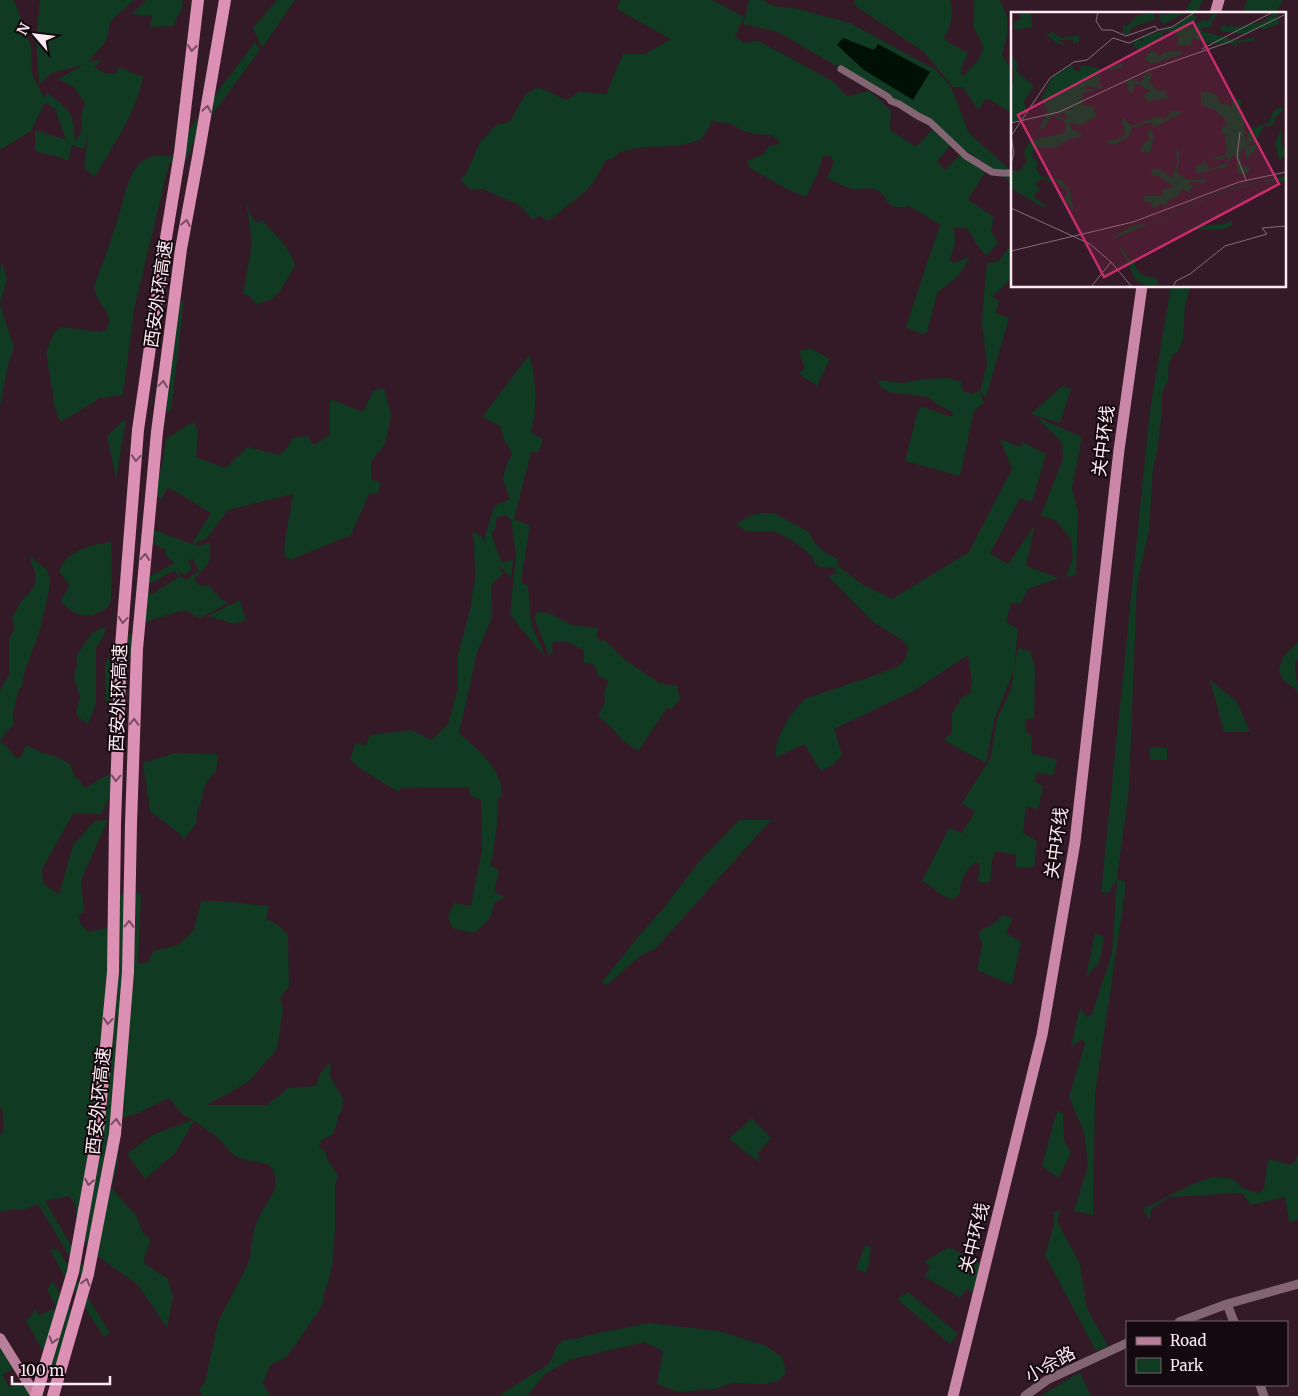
<svg xmlns="http://www.w3.org/2000/svg" width="1298" height="1396" font-family="Merriweather,'Noto Sans SC',serif">
<style>
.green{fill:#113a22;fill-rule:evenodd}
.water{fill:#001004}
.lines{fill:none;stroke-linecap:round;stroke-linejoin:round}
.minor{stroke:#836473;stroke-width:7}
.tertiary{stroke:#836473;stroke-width:9}
.primary{stroke:#b87e9a;stroke-width:10}
.trunk{stroke:#ca87a7;stroke-width:11}
.motorway{stroke:#db90b4;stroke-width:12}
.oneway{stroke:#784c61}
.labels{text-anchor:middle;dominant-baseline:central;stroke-width:4;stroke-linejoin:round;paint-order:stroke}
.street-label{font-size:18px;fill:#fce9f1;stroke:#14090e}
.inset-road{fill:none;stroke:#846d78;stroke-width:1}
.view{fill:#c82d6a;fill-opacity:0.15;stroke:#c82d6a;stroke-width:2.5}
.inset-edge{fill:none;stroke:#fce9f1;stroke-width:2.5}
</style>
<rect width="100%" height="100%" fill="#341a27"/>
<path class="green" d="M 0,0 L 13,0 L 16,5 L 31,47 L 32,74 L 44,98 L 47,93 C 58,101 70,108 73,122 C 75,128 74,135 75,141 L 82,131 L 81,116 L 85,104 L 74,87 L 58,79 L 85,64 L 52,73 L 39,84 L 36,41 L 40,0 L 134,0 L 110,22 L 107,40 L 88,62 L 102,60 L 94,67 L 104,73 L 115,74 L 119,67 L 143,77 C 137,112 112,147 95,177 L 84,168 L 88,135 L 84,149 L 72,145 L 68,161 L 62,158 L 35,151 L 35,130 L 66,140 L 55,109 L 45,102 L 31,131 L 0,150 Z
M 146,0 L 182,0 L 183,6 L 173,26 L 150,27 L 152,16 L 131,14 Z
M 277,0 L 295,0 L 262,48 L 253,28 Z
M 620,0 L 712,0 L 744,17 L 735,36 L 744,43 L 759,41 L 834,82 L 847,96 L 870,91 L 891,111 L 890,130 L 916,147 L 935,127 L 952,144 L 937,161 L 944,169 L 946,169 L 962,153 L 987,169 L 968,200 L 994,217 L 991,231 L 998,243 L 986,256 C 983,252 981,250 978,246 C 970,236 973,225 954,228 L 955,243 L 950,260 L 954,263 L 970,257 L 959,275 L 938,292 L 936,297 L 927,332 L 921,334 L 906,327 L 934,242 L 941,225 L 909,206 C 881,212 890,192 873,189 C 867,187 860,190 853,189 C 844,187 836,182 827,178 L 834,162 L 830,156 L 823,156 L 816,177 L 806,197 L 787,189 L 750,168 L 747,161 L 764,154 L 769,146 L 780,144 L 778,140 L 771,135 L 755,134 L 741,130 L 730,123 L 717,122 L 711,120 L 710,126 L 700,140 L 677,146 L 642,147 L 620,152 L 613,158 L 606,160 L 595,180 L 585,192 L 548,221 L 538,215 L 534,220 L 519,205 L 483,189 L 470,190 L 460,179 L 466,174 L 480,142 L 488,135 L 491,129 L 499,124 L 504,124 L 510,121 L 525,95 L 538,87 L 566,100 L 579,92 L 606,94 L 623,54 L 645,54 L 671,39 L 617,9 Z
M 749,0 L 763,0 L 773,6 L 794,8 L 850,23 L 936,70 L 951,87 L 969,133 L 1008,168 L 1012,169 L 1012,185 L 1001,174 L 955,144 L 933,122 L 778,32 L 743,24 Z
M 855,0 L 950,0 C 954,14 951,25 944,38 L 949,43 L 968,53 L 961,69 L 962,77 C 969,68 985,59 982,45 C 981,39 976,34 974,27 C 973,19 975,9 974,0 L 999,0 C 1012,18 1008,35 1002,55 L 1012,70 L 1012,113 L 986,98 L 978,110 L 963,87 L 953,87 L 924,52 L 854,5 Z
M 1192,0 L 1203,0 L 1196,14 L 1183,14 Z
M 1247,0 L 1283,0 L 1275,14 L 1243,14 Z
M 255,42 L 260,50 L 196,136 L 185,163 L 169,163 L 134,310 L 123,395 L 99,398 L 91,404 L 60,422 L 55,408 L 46,352 L 54,333 L 60,327 L 101,332 L 107,329 C 112,314 105,311 98,299 C 96,295 95,291 94,287 C 102,264 111,241 118,218 C 124,199 126,179 139,164 C 148,155 159,154 171,157 L 181,140 Z
M 245,202 C 251,211 248,215 257,223 L 262,220 C 274,234 291,248 295,266 L 280,291 L 272,299 L 256,305 L 251,297 L 243,294 L 252,245 L 248,212 Z
M 1009,247 L 1012,248 L 1012,270 L 1009,281 L 992,297 L 999,301 L 996,313 L 1009,318 L 986,397 L 980,392 L 987,363 L 982,324 L 983,304 L 987,263 L 998,262 Z
M 2,262 L 7,279 L 0,304 L 14,347 L 8,365 L 0,407 L 0,270 Z
M 1171,286 L 1190,286 L 1185,307 L 1183,339 L 1178,352 L 1173,354 L 1169,363 L 1168,380 L 1162,393 L 1162,411 L 1157,451 L 1153,469 L 1149,530 L 1137,585 L 1129,789 L 1117,879 L 1125,881 L 1125,892 L 1095,1095 L 1093,1215 L 1074,1211 L 1088,1166 L 1084,1132 L 1069,1097 L 1085,1044 L 1083,1039 L 1071,1046 L 1080,1008 L 1087,1017 L 1092,1014 L 1112,953 L 1117,881 L 1112,886 L 1109,893 L 1101,892 L 1150,410 Z
M 184,300 L 171,411 L 153,410 L 166,326 L 176,305 Z
M 810,348 L 830,359 L 817,386 L 799,374 L 804,369 L 803,363 L 799,351 Z
M 529,355 C 532,363 533,370 534,378 C 536,398 536,414 531,433 L 543,439 L 539,452 L 531,452 L 514,519 L 530,526 L 521,582 L 528,586 L 531,624 L 546,658 L 510,615 L 516,554 L 511,520 L 505,515 L 496,518 L 496,528 L 491,532 L 501,562 L 513,560 L 511,577 L 498,565 L 503,574 L 491,585 L 492,617 L 477,653 L 459,733 C 474,747 493,761 500,781 C 502,786 501,792 502,797 L 498,797 L 497,825 L 491,866 L 499,870 L 494,892 L 505,897 L 494,903 L 490,919 L 474,933 L 452,928 L 448,917 L 454,903 L 471,906 L 482,850 L 481,800 L 471,796 L 469,787 L 401,788 L 399,792 L 364,771 L 350,760 L 355,743 L 366,745 L 370,735 L 411,730 L 431,740 L 448,724 L 458,688 L 458,655 L 470,609 L 475,577 L 474,541 L 472,531 L 481,536 L 487,545 L 484,538 C 488,531 492,509 495,506 C 499,503 506,502 510,499 L 503,479 L 506,466 L 512,454 L 509,447 L 504,440 L 500,426 L 482,417 Z
M 949,378 L 961,382 L 963,391 L 971,394 L 979,391 L 984,402 L 974,411 L 960,476 L 905,461 L 919,407 C 932,407 940,416 953,416 L 951,411 C 947,409 943,408 940,406 C 935,403 931,398 926,397 C 910,392 893,398 880,386 L 878,380 L 903,383 L 923,379 Z
M 1062,386 L 1071,389 L 1060,423 L 1031,414 Z
M 384,388 L 391,415 L 385,444 L 371,462 L 371,479 L 381,483 L 377,494 L 369,494 L 351,535 L 290,560 L 284,556 L 285,541 L 293,494 L 228,510 L 207,538 L 193,544 L 199,546 L 210,542 C 211,566 209,563 194,579 L 199,585 L 209,586 L 221,599 L 228,603 L 200,618 L 184,610 L 145,622 L 145,579 L 175,563 L 166,556 L 166,550 L 147,541 L 149,528 L 192,544 L 211,513 L 168,487 L 161,499 L 153,496 L 162,465 L 166,439 L 189,424 L 195,423 L 198,432 L 196,457 L 225,468 L 248,447 L 279,455 L 287,448 L 293,438 L 307,436 L 314,445 L 330,435 L 330,399 L 363,412 L 373,391 ZM 193,559 L 199,571 L 186,580 L 180,576 L 178,570 L 185,575 L 192,569 L 188,560 ZM 173,571 L 180,576 L 151,595 L 146,586 Z
M 1036,417 L 1082,437 L 1072,488 L 1078,512 L 1076,575 L 1066,577 L 1073,557 L 1071,539 L 1056,521 L 1041,515 L 1063,459 L 1062,442 Z
M 124,420 L 126,420 L 116,479 L 107,436 Z
M 1000,439 L 1020,447 L 1023,442 L 1046,454 L 1032,502 L 1020,498 L 990,553 L 1008,564 L 1035,525 L 1026,566 L 1059,578 L 1028,589 L 1021,603 L 1011,603 L 1006,622 L 1018,629 L 1014,669 L 1018,648 L 1030,651 L 1035,668 L 1034,718 L 1026,719 L 1025,731 L 1032,736 L 1031,753 L 1057,760 L 1053,775 L 1036,773 L 1035,782 L 1043,786 L 1038,809 L 1026,807 L 1023,833 L 1037,841 L 1034,867 L 1016,868 L 1016,855 L 996,851 C 990,860 992,871 990,882 L 982,883 L 977,880 L 979,875 L 980,864 L 976,862 C 966,868 960,882 960,893 L 954,899 C 940,898 934,886 922,881 L 949,828 L 962,833 L 975,812 L 962,803 L 991,757 L 997,719 L 1011,689 L 1014,670 L 995,717 L 986,763 L 945,741 L 944,739 L 951,734 L 952,713 L 962,697 L 970,694 L 972,682 L 968,655 L 913,691 L 834,729 L 842,755 L 834,764 L 821,771 L 804,744 L 775,758 L 777,741 L 788,719 L 804,699 L 864,679 L 897,667 C 905,662 907,656 908,647 L 902,640 L 873,622 L 828,576 L 838,573 L 834,568 L 820,567 L 814,563 L 813,557 L 797,544 L 781,534 L 772,531 L 746,531 L 736,524 L 749,516 L 762,513 L 774,513 L 809,532 L 813,541 L 822,550 L 839,560 L 837,565 L 863,585 L 892,599 L 969,552 L 1012,469 Z
M 111,542 L 112,564 L 107,567 L 112,565 L 111,601 L 106,609 L 91,616 L 84,615 L 76,614 L 60,602 L 68,589 L 69,585 L 59,571 C 67,550 91,545 111,542 Z
M 30,556 L 47,570 L 50,580 L 48,595 L 39,633 L 24,673 L 22,686 L 18,691 L 13,714 L 13,726 L 7,731 L 0,741 L 0,690 L 9,675 L 9,639 L 15,629 L 12,618 C 15,613 17,608 20,603 C 25,596 35,590 36,580 C 36,571 31,564 30,556 Z
M 240,600 L 246,620 L 234,624 L 208,616 Z
M 538,612 L 549,613 L 572,625 L 598,628 L 597,637 L 602,643 L 601,639 L 608,643 L 625,660 L 661,684 L 677,686 L 680,699 L 672,709 L 667,708 L 638,751 L 622,740 L 610,726 L 598,716 L 605,702 L 604,693 L 608,681 L 597,675 L 595,665 L 584,663 L 584,650 L 568,642 L 553,642 L 552,647 L 553,652 L 549,655 L 534,618 Z
M 106,626 L 104,635 L 96,648 L 96,704 L 88,724 L 78,717 L 76,713 L 80,697 L 74,677 L 77,663 L 76,656 L 92,633 Z
M 129,634 L 142,634 L 120,672 L 120,700 L 106,701 L 105,664 L 109,657 L 126,657 Z
M 1298,642 L 1298,660 L 1295,662 C 1294,672 1298,680 1298,691 L 1283,680 L 1279,670 L 1283,657 Z
M 1210,680 L 1237,702 L 1250,732 L 1224,732 Z
M 0,742 L 6,746 L 17,759 L 22,755 L 26,745 L 40,752 L 57,757 L 70,764 L 75,777 L 80,781 L 85,788 L 104,777 L 123,770 L 101,814 L 73,814 L 42,869 L 43,883 L 59,895 L 73,845 L 95,821 L 108,820 L 81,880 L 84,912 L 78,915 L 81,925 L 89,932 L 111,927 L 111,900 L 127,891 L 141,894 L 138,964 L 148,962 L 153,951 L 178,945 L 194,930 L 201,901 L 221,901 L 269,906 L 266,919 L 278,925 L 288,935 L 289,986 L 280,998 L 283,1009 L 277,1049 L 248,1082 L 207,1105 L 267,1105 L 288,1088 L 316,1086 L 320,1073 L 331,1062 L 330,1076 L 343,1099 L 342,1110 L 338,1116 L 338,1120 L 333,1134 L 322,1140 L 319,1146 L 325,1151 L 328,1161 L 334,1169 L 338,1177 L 335,1185 L 335,1231 L 332,1267 L 329,1280 L 324,1292 L 323,1302 L 320,1309 L 296,1344 L 285,1358 L 270,1365 L 263,1383 L 270,1396 L 201,1396 L 202,1394 L 199,1390 L 205,1382 L 218,1322 L 249,1262 L 254,1229 L 259,1217 L 276,1187 L 274,1171 L 268,1164 C 258,1162 246,1161 237,1157 C 230,1153 226,1146 220,1140 C 212,1133 203,1127 194,1121 L 175,1153 L 145,1179 L 127,1154 L 152,1135 L 193,1120 L 182,1114 L 169,1098 L 138,1113 L 116,1120 L 119,1140 L 118,1161 L 112,1186 L 108,1184 L 137,1217 L 142,1232 L 151,1240 L 144,1258 L 145,1264 L 168,1279 L 173,1297 L 167,1328 L 138,1285 L 89,1250 L 76,1225 L 76,1205 L 69,1196 L 45,1201 L 89,1276 L 86,1284 L 38,1204 L 23,1210 L 9,1210 L 0,1212 L 0,1135 L 4,1131 L 2,1108 L 0,1107 Z
M 1150,747 L 1167,748 L 1167,760 L 1150,760 Z
M 175,753 L 218,754 L 216,771 L 207,781 L 203,791 L 202,800 L 197,811 L 196,824 L 184,839 L 181,835 L 150,811 L 143,763 Z
M 739,820 L 771,820 L 655,949 C 637,954 622,974 607,985 L 602,982 L 642,932 L 662,910 L 698,863 Z
M 1004,915 L 1013,919 L 1006,933 L 1021,942 L 1012,985 L 977,970 L 982,945 L 979,933 L 982,929 L 990,926 Z
M 1095,933 L 1104,937 L 1099,963 L 1086,977 Z
M 1057,1110 L 1063,1114 L 1064,1141 L 1071,1152 L 1059,1178 L 1042,1166 Z
M 752,1118 L 771,1138 L 758,1153 L 760,1163 L 729,1139 Z
M 1298,1154 L 1298,1220 L 1289,1222 L 1285,1197 L 1251,1205 L 1242,1193 L 1170,1197 L 1151,1209 L 1150,1220 L 1143,1209 L 1193,1184 L 1213,1177 L 1233,1179 L 1244,1189 L 1258,1193 L 1264,1188 L 1268,1160 C 1276,1159 1283,1164 1291,1165 L 1296,1160 Z
M 1061,1210 L 1057,1221 L 1080,1264 L 1087,1309 L 1108,1346 L 1096,1351 L 1045,1255 L 1053,1228 L 1055,1213 L 1047,1214 Z
M 865,1245 L 871,1247 L 867,1273 L 856,1269 Z
M 949,1247 L 984,1265 L 973,1292 L 966,1289 L 960,1298 L 924,1276 L 930,1267 L 925,1261 Z
M 58,1249 L 110,1333 L 104,1337 L 68,1282 L 50,1250 Z
M 52,1281 L 78,1321 L 54,1370 L 26,1321 L 32,1315 L 35,1309 L 40,1315 L 57,1307 L 47,1290 Z
M 908,1292 L 958,1334 L 950,1344 L 897,1299 Z
M 649,1323 L 719,1331 L 766,1346 L 782,1357 L 784,1363 L 786,1373 L 778,1381 L 765,1384 L 732,1383 L 714,1389 L 677,1392 L 657,1384 L 663,1351 L 645,1342 L 572,1359 L 545,1374 L 527,1396 L 499,1396 L 509,1389 L 547,1365 L 552,1359 L 556,1347 L 563,1340 L 576,1339 L 588,1335 Z
M 0,1333 L 19,1365 L 2,1375 L 9,1387 L 31,1379 L 44,1396 L 0,1396 Z
M 1080,1372 L 1091,1396 L 1041,1396 Z"/>
<path class="water" d="M 843,38 L 874,50 L 878,44 L 930,72 L 913,100 L 864,70 L 837,45 Z"/>
<g class="lines">
<path class="minor" d="M 841,69 L 888,97 L 891,101 L 899,104 L 918,116 L 930,122 L 966,156 L 992,172 L 1002,173 L 1012,173"/>
<path class="tertiary" d="M 1227,1304 L 1234,1322
M 1179,1322 L 1227,1304 L 1298,1284
M 1260,1385 L 1264,1396
M 1025,1396 L 1047,1380 L 1127,1343"/>
<path class="primary" d="M 0,1338 L 36,1396"/>
<path class="trunk" d="M 1215,14 L 1219,0
M 953,1396 L 1042,1035 L 1075,842 L 1119,450 L 1142,286"/>
<path class="motorway" d="M 36,1396 L 73,1272 L 98,1132 L 113,972 L 115,824 L 121,646 L 138,430 L 165,244 L 180,153 L 198,0
M 53,1396 L 88,1274 L 115,1134 L 128,972 L 131,824 L 137,649 L 157,432 L 181,249 L 198,157 L 225,0"/>
</g>
<defs><path id="oneway-chevron" d="M-2-3.5L2.5 0L-2 3.5" fill="none" stroke-width="1.6" stroke-linecap="round" stroke-linejoin="round" transform="scale(1.25)"/></defs>
<g class="oneway">
<use href="#oneway-chevron" transform="translate(192 48) rotate(97)"/>
<use href="#oneway-chevron" transform="translate(207 109) rotate(-80)"/>
<use href="#oneway-chevron" transform="translate(186 223) rotate(-79)"/>
<use href="#oneway-chevron" transform="translate(163 384) rotate(-82)"/>
<use href="#oneway-chevron" transform="translate(136 458) rotate(94)"/>
<use href="#oneway-chevron" transform="translate(145 557) rotate(-85)"/>
<use href="#oneway-chevron" transform="translate(123 620) rotate(95)"/>
<use href="#oneway-chevron" transform="translate(134 722) rotate(-88)"/>
<use href="#oneway-chevron" transform="translate(116 778) rotate(92)"/>
<use href="#oneway-chevron" transform="translate(129 924) rotate(-89)"/>
<use href="#oneway-chevron" transform="translate(108 1021) rotate(95)"/>
<use href="#oneway-chevron" transform="translate(116 1122) rotate(-85)"/>
<use href="#oneway-chevron" transform="translate(89 1182) rotate(100)"/>
<use href="#oneway-chevron" transform="translate(86 1282) rotate(-74)"/>
<use href="#oneway-chevron" transform="translate(53 1340) rotate(107)"/>
</g>
<g class="labels">
<g class="street-label">
<text transform="translate(158 294) rotate(-82)">西安外环高速</text>
<text transform="translate(1103 441) rotate(-83)">关中环线</text>
<text transform="translate(118 698) rotate(-88)">西安外环高速</text>
<text transform="translate(1056 843) rotate(-82)">关中环线</text>
<text transform="translate(98 1101) rotate(-84)">西安外环高速</text>
<text transform="translate(974 1238) rotate(-76)">关中环线</text>
<text transform="translate(1050 1364) rotate(-29)">小佘路</text>
</g>
</g>
<g transform="translate(1011 12)">
<rect width="275" height="275" fill="#341a27"/>
<path d="M 0,0 L 20,0 L 21,15 L 3,18 L 4,9 L 10,7 L 8,1 ZM 176,0 L 155,11 L 151,11 L 148,6 L 150,1 L 157,4 L 154,1 ZM 203,0 L 207,0 L 200,12 L 203,14 L 191,16 L 190,19 L 227,29 L 244,25 L 243,29 L 226,31 L 225,34 L 220,31 L 203,32 L 180,26 L 181,33 L 166,34 L 167,23 L 156,19 L 151,20 L 153,26 L 139,35 L 127,38 L 121,32 L 127,27 L 132,30 L 131,25 L 162,15 L 182,1 L 186,6 L 174,20 L 193,7 L 196,10 ZM 263,0 L 268,4 L 263,5 L 269,8 L 267,12 L 252,18 L 250,15 L 233,22 L 209,19 L 211,13 L 219,15 L 220,12 L 223,15 L 252,10 ZM 142,1 L 145,7 L 122,15 L 118,19 L 120,22 L 112,22 L 112,13 L 116,14 L 127,3 ZM 42,20 L 50,26 L 67,23 L 69,29 L 62,33 L 62,28 L 47,28 L 55,33 L 47,32 L 35,22 ZM 168,38 L 173,42 L 210,46 L 172,42 L 140,52 L 133,46 L 141,39 L 145,39 L 148,45 L 152,41 ZM 0,40 L 7,53 L 5,59 L 23,74 L 13,89 L 15,99 L 9,103 L 11,106 L 0,112 L 0,71 L 3,69 ZM 114,51 L 110,56 L 89,59 L 89,73 L 94,77 L 74,74 L 74,77 L 86,78 L 72,81 L 71,92 L 82,95 L 86,104 L 69,114 L 58,110 L 61,117 L 71,122 L 67,126 L 60,126 L 44,136 L 26,135 L 20,143 L 27,151 L 25,157 L 30,164 L 52,169 L 59,179 L 63,199 L 53,187 L 57,180 L 46,169 L 38,170 L 33,166 L 24,171 L 29,177 L 22,184 L 35,194 L 33,196 L 0,176 L 0,161 L 3,157 L 7,160 L 16,150 L 13,140 L 19,128 L 54,121 L 54,109 L 44,106 L 46,103 L 55,108 L 56,104 L 52,101 L 41,103 L 33,116 L 27,119 L 37,98 L 34,96 L 27,106 L 34,95 L 30,87 L 41,65 L 61,53 L 63,58 L 69,59 L 70,53 L 91,57 ZM 138,60 L 142,63 L 138,69 L 147,79 L 154,78 L 154,83 L 159,84 L 156,86 L 138,89 L 131,84 L 139,79 L 128,72 L 122,73 L 123,80 L 119,81 L 114,70 L 119,67 L 123,69 L 125,64 L 126,70 L 131,70 L 132,64 ZM 190,79 L 205,82 L 210,92 L 216,91 L 221,96 L 221,88 L 230,87 L 229,104 L 232,103 L 235,131 L 238,117 L 258,111 L 262,100 L 268,95 L 273,97 L 264,106 L 262,114 L 253,114 L 245,128 L 239,131 L 236,135 L 251,130 L 235,148 L 234,135 L 229,140 L 230,153 L 240,156 L 234,163 L 226,161 L 226,145 L 221,144 L 217,151 L 216,145 L 212,146 L 214,148 L 201,147 L 216,142 L 214,125 L 217,124 L 210,121 L 211,114 L 216,115 L 214,107 L 204,98 L 190,93 ZM 162,98 L 172,100 L 140,117 L 143,126 L 139,141 L 130,140 L 132,132 L 139,126 L 136,122 L 143,113 L 141,110 L 121,116 L 117,125 L 103,133 L 97,131 L 97,127 L 100,129 L 114,123 L 110,104 L 121,114 L 147,104 L 153,107 ZM 270,117 L 270,132 L 275,142 L 268,148 L 264,131 ZM 165,137 L 169,141 L 166,161 L 177,168 L 190,168 L 193,164 L 194,171 L 178,170 L 178,173 L 185,174 L 179,176 L 180,181 L 171,177 L 167,184 L 156,189 L 157,193 L 149,192 L 142,197 L 141,191 L 133,189 L 133,184 L 151,184 L 152,177 L 164,175 L 146,163 L 140,164 L 142,160 L 138,157 L 148,157 L 161,166 L 166,152 ZM 192,145 L 198,158 L 214,151 L 218,154 L 186,162 L 184,154 L 192,152 L 193,156 ZM 275,164 L 275,169 L 249,170 L 210,181 L 102,227 L 102,225 L 122,213 L 136,212 L 207,181 L 241,171 ZM 221,208 L 221,213 L 214,217 L 181,218 L 183,214 L 215,212 ZM 107,233 L 115,240 L 116,246 L 124,249 L 124,255 L 131,263 L 145,266 L 148,275 L 136,275 L 125,268 Z" fill="#113a22"/>
<path class="inset-road" d="M 147,18 L 161,15 L 184,0M 191,37 L 262,0M 0,111 L 48,100 L 138,58 L 218,30 L 273,3M 229,120 L 226,145 L 235,168M 0,152 L 3,141 L 0,124 L 39,66 L 63,50 L 76,48 L 102,26 L 118,31 L 147,18 L 144,14 L 115,24 L 101,18 L 91,18 L 85,9 L 87,0M 0,196 L 79,232 L 100,250 L 121,275M 0,239 L 122,210 L 228,170 L 275,160M 80,275 L 100,250M 162,275 L 165,269 L 179,262 L 214,234 L 256,222 L 251,216 L 275,214"/>
<path class="view" d="M 182,10 L 268,172 L 93,265 L 7,103 Z"/>
<rect width="275" height="275" class="inset-edge"/>
</g>
<rect x="1126" y="1321" width="162" height="65" fill="#14090e" stroke="#716369"/>
<rect x="1136" y="1337" width="25" height="8" fill="#b87e9a" stroke="#716369"/>
<text x="1170" y="1346" font-size="15" fill="#fce9f1">Road</text>
<rect x="1136" y="1358" width="25" height="15" fill="#113a22" stroke="#716369"/>
<text x="1170" y="1371" font-size="15" fill="#fce9f1">Park</text>
<g transform="translate(35 35) rotate(298)" stroke="#14090e" stroke-width="4" paint-order="stroke">
<path d="M0-4L9 19L0 12L-9 19Z" fill="#fce9f1"/>
<text y="-8" font-size="14" font-weight="bold" text-anchor="middle" fill="#fce9f1">N</text>
</g>
<path d="M12 1376v8h98v-8" fill="none" stroke="#fce9f1" stroke-width="2.5"/>
<text x="20" y="1376" font-size="15" fill="#fce9f1" stroke="#14090e" stroke-width="4" paint-order="stroke">100 m</text>
</svg>
